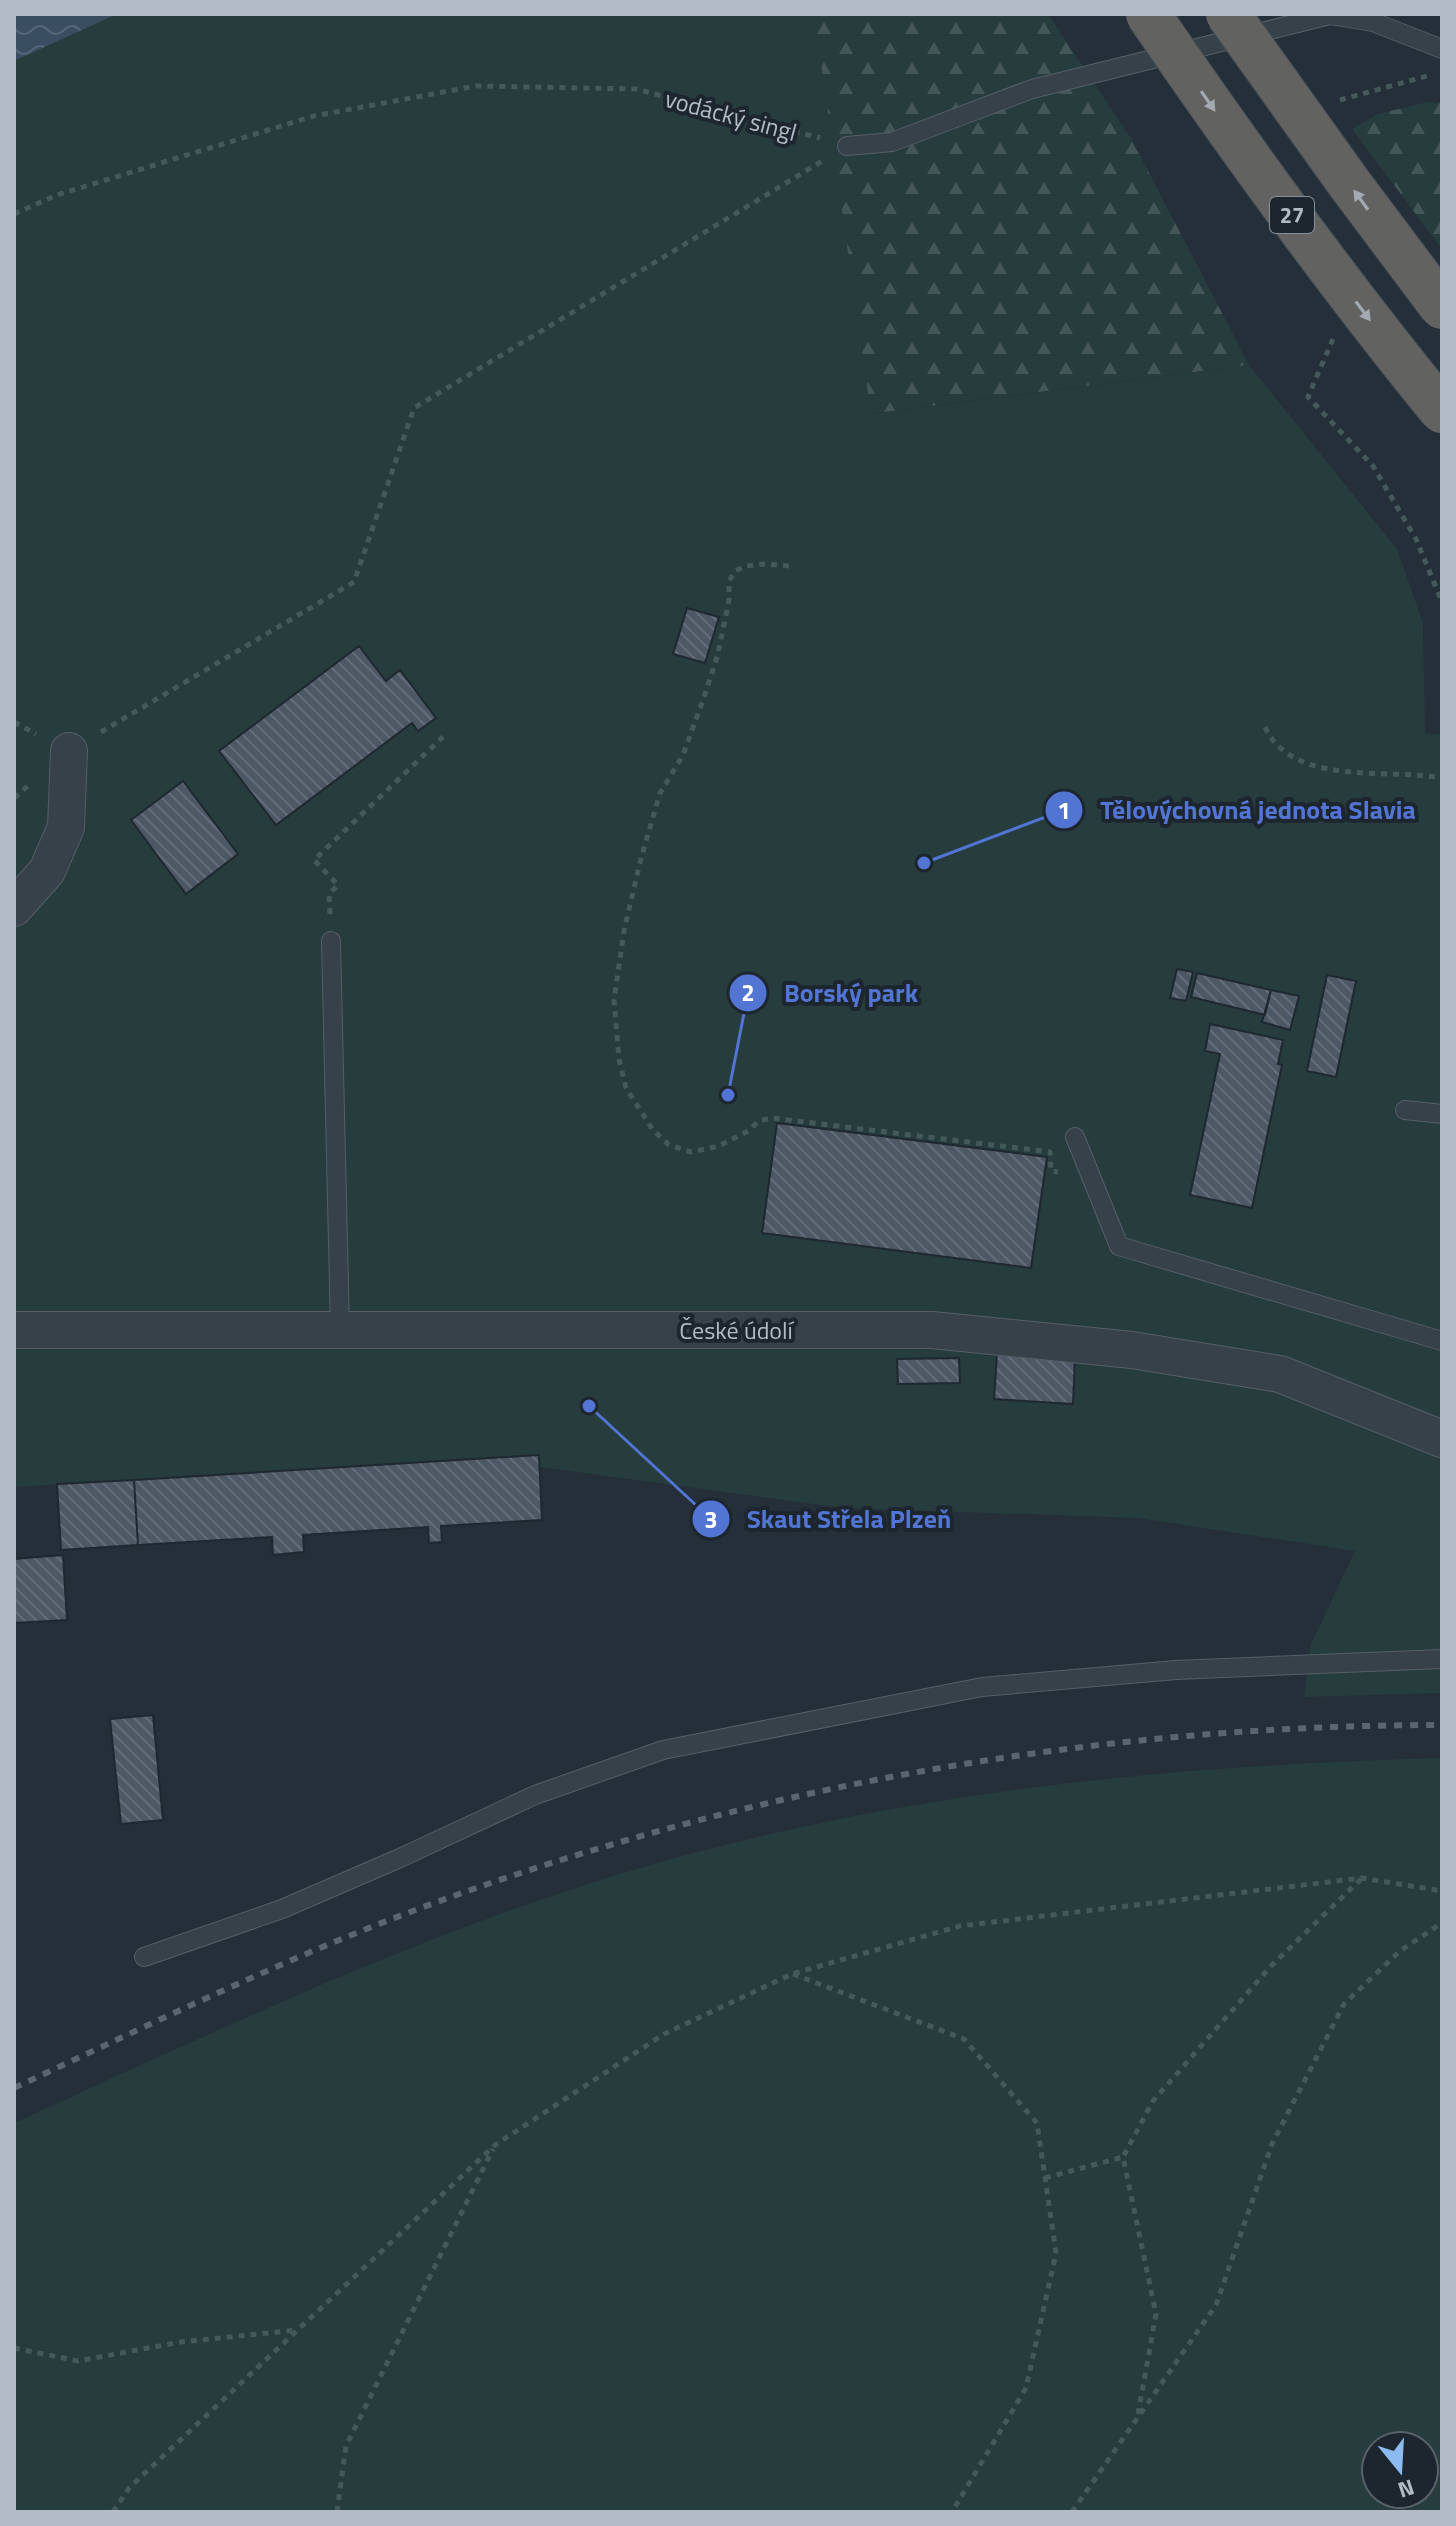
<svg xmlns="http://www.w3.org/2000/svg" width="1456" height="2526" font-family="'Titillium Web',sans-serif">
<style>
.forest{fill:url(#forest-firs)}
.park{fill:#273c3c;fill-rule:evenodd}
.water{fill:url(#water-waves)}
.building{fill:url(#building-back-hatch);stroke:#1f2831;stroke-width:2}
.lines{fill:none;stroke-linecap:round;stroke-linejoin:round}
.service-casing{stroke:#565f68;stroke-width:20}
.minor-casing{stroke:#565f68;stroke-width:38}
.path{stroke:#46595a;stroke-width:5;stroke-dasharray:6 6;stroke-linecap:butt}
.service{stroke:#37414a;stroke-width:18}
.minor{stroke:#37414a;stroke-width:36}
.rail{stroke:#5a6571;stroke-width:6;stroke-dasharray:8 8;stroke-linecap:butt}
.trunk-bridge-casing{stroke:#434c55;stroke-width:46;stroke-linecap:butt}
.trunk-bridge{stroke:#626260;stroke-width:44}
.oneway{fill:#a3aab2}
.labels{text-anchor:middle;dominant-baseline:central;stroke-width:8;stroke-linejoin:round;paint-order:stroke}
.shield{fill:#1d262f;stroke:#868f99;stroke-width:2}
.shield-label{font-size:22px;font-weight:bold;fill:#b3bcc6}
.street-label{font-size:24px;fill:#b3bcc6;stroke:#1d262f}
.leader{fill:none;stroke:#5274d2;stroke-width:3}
.callout-dot{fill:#5274d2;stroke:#1d262f;stroke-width:3}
.mark-label{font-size:24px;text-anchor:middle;font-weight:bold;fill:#fff}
.callout-label{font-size:26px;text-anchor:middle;font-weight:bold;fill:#5274d2;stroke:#1d262f;stroke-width:8;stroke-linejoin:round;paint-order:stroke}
</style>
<defs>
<pattern id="forest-firs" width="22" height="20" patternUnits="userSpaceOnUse" patternTransform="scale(2)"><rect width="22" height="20" fill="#273c3c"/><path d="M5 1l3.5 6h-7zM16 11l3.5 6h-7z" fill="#445657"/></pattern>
<pattern id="water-waves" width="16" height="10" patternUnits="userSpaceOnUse" patternTransform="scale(2)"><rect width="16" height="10" fill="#3a4e62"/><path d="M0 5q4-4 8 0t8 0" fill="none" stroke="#546677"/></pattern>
<pattern id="building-back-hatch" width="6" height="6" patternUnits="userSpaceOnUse" patternTransform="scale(2)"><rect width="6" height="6" fill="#4d5865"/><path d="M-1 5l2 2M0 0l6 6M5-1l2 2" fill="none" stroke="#646e7a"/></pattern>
</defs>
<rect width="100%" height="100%" fill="#242f3a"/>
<path class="forest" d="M 117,14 L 1048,14 L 1132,140 L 1249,365 L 808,422 L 14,61 Z
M 1428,102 L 1442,103 L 1442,249 L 1352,129 L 1378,114 Z"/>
<path class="park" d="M 117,14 L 814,14 L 871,414 L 1249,365 L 1397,549 L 1423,623 L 1425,733 L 1442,735 L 1442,1693 L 1304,1697 L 1311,1644 L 1355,1551 L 1138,1518 L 843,1508 L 540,1467 L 539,1455 L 14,1487 L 14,61 Z
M 1442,1758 L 1442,2512 L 14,2512 L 14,2123 C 225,2027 435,1926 658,1863 C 914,1790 1178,1765 1442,1758 ZM 1376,2446 L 1424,2446 L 1424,2494 L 1376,2494 Z"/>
<path class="water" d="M 14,14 L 117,14 L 14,61 Z"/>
<path class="building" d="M 687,608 L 719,617 L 705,663 L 673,654 Z
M 359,646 L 386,681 L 400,670 L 436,718 L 418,731 L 412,723 L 276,825 L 219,751 Z
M 183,781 L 238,854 L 186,894 L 131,820 Z
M 1177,969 L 1193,972 L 1186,1001 L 1170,998 Z
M 1197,973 L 1271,990 L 1265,1015 L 1191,997 Z
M 1327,975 L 1356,981 L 1336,1077 L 1307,1071 Z
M 1271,990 L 1299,996 L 1290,1030 L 1262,1022 Z
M 1210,1024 L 1283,1040 L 1278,1064 L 1282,1065 L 1252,1208 L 1190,1195 L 1220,1054 L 1205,1051 Z
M 777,1123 L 1047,1157 L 1031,1268 L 762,1233 Z
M 997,1353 L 1075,1358 L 1073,1404 L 994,1399 Z
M 959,1358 L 960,1383 L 898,1384 L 897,1359 Z
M 539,1455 L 542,1520 L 441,1526 L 442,1542 L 429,1543 L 428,1527 L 303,1535 L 304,1552 L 273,1555 L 272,1537 L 138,1545 L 134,1480 Z
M 134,1480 L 138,1545 L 61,1550 L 57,1484 Z
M 63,1555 L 67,1620 L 14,1623 L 14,1559 Z
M 153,1715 L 163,1820 L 121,1824 L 110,1719 Z"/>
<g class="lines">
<defs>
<path id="service" d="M 847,146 L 892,142 L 1032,89 L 1330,15 L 1373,22 L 1442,49
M 331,941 L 340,1330
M 1405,1110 L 1442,1114
M 1075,1137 L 1119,1246 L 1442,1341
M 144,1957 L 282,1909 L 400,1858 L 535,1795 L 663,1750 L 982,1687 L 1176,1670 L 1442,1659"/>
<path id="minor" d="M 14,908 L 47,871 L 66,827 L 69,751
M 14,1330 L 932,1330 L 1132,1350 L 1280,1374 L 1442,1439"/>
</defs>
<use href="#service" class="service-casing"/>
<use href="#minor" class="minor-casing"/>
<path class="path" d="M 1340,100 L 1427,76
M 14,214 L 57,195 L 314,116 L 476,86 L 636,89 L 820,138
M 1333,339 L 1308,397 L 1373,466 L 1416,539 L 1442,602
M 789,566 L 765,564 L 746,566 L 735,571 L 729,581 L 729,600 L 718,654 L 703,700 L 683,755 L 660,793 L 640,862 L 624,931 L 614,1000 L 619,1059 L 626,1088 L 653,1130 L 669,1145 L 691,1152 L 719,1146 L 748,1131 L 759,1121 L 772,1118 L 1050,1152 L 1051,1171 L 1058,1172
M 14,722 L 36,734
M 1265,727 C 1292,787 1389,768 1442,778
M 101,732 L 354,582 L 414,408 L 824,160
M 14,798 L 28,786
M 330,914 L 329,894 L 338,885 L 314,860 L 447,733
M 793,1974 L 964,2039 L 1037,2123 L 1056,2253 L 1026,2388 L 952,2512
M 1045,2178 L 1123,2157
M 14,2348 L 78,2361 L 181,2342 L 297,2330
M 1138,2414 L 1156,2314 L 1123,2157 L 1153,2101 L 1271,1966 L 1361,1879
M 113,2512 L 129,2488 L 495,2145 L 664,2034 L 792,1974 L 960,1926 L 1362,1878 L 1442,1891
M 337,2512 L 346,2446 L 493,2149
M 1072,2512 L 1216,2305 L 1272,2144 L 1344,2004 L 1400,1951 L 1442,1923"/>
<use href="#service" class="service"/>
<use href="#minor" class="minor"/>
<path class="rail" d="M 14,2088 C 145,2027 275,1963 410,1912 C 740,1788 1090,1725 1442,1725"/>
<defs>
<path id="trunk-bridge" d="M 1148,14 C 1241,150 1338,284 1442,411
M 1228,14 L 1349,183 L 1442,307"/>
</defs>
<use href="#trunk-bridge" class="trunk-bridge-casing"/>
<use href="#trunk-bridge" class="trunk-bridge"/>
</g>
<defs><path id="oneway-solid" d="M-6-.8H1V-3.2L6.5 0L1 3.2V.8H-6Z" transform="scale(2)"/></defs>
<g class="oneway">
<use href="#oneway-solid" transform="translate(1208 101) rotate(55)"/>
<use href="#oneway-solid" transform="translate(1361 200) rotate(-126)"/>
<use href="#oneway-solid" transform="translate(1363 311) rotate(53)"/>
</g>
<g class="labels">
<rect class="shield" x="1270" y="197" width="44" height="36" rx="6"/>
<g class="shield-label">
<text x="1292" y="215">27</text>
</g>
<g class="street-label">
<text transform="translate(731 115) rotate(15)">vodácký singl</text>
<text x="736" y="1330">České údolí</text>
</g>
</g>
<path class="leader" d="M924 863L1064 810M728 1095L748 993M589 1406L711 1519"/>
<g class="callout-dot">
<circle cx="924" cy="863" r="8"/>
<circle cx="728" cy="1095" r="8"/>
<circle cx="589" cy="1406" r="8"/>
<circle cx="1064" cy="810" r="20"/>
<circle cx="748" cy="993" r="20"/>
<circle cx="711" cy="1519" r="20"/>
</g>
<g class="mark-label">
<text x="1064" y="819">1</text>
<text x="748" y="1001">2</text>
<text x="711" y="1528">3</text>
</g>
<g class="callout-label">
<text x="1258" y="819">Tělovýchovná jednota Slavia</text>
<text x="851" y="1002">Borský park</text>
<text x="849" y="1528">Skaut Střela Plzeň</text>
</g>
<rect width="1456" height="2526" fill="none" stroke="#b3bcc6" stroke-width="32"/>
<g transform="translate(1400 2470) rotate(162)"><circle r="38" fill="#1d262f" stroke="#59626b" stroke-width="2"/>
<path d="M0-6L14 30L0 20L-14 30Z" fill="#8cbbf1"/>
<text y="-12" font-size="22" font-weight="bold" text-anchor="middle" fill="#b3bcc6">N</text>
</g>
</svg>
